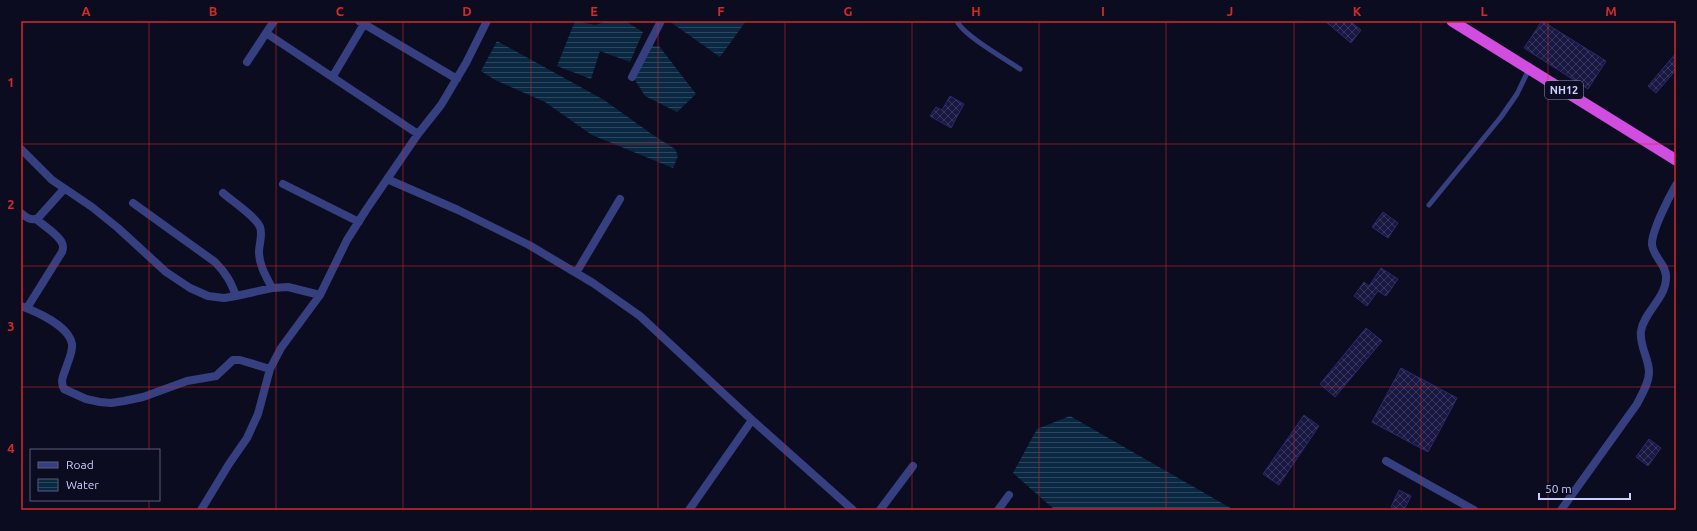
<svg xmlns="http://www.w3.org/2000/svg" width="1697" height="531" font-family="Ubuntu,sans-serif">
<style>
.water{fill:url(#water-rules)}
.building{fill:url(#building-cross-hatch);stroke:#2a296f}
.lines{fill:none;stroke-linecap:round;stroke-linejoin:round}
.service{stroke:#364081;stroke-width:5}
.minor{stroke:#364081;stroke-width:8}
.trunk{stroke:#d04de0;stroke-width:11}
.grid{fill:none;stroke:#d62828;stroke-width:1;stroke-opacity:0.55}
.labels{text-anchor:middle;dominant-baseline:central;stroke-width:3;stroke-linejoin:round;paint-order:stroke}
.shield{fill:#0c0c21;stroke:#9294bc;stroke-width:1}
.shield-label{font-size:11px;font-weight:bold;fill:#cccfff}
.neatline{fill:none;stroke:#d62828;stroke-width:1.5}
.grid-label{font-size:13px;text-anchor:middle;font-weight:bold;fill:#d62828}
</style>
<defs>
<pattern id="water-rules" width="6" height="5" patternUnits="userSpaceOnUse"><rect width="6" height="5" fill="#0a2842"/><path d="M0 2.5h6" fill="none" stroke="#2c465e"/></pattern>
<pattern id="building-cross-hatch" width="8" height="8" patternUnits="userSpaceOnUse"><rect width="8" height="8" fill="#191842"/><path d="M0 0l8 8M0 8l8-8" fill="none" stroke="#39395e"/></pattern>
</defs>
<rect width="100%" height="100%" fill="#0c0c21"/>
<path class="water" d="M 575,21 L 595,25 L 608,21 L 625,21 L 643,32 L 630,62 L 600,51 L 591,79 L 557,66 Z
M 669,21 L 746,21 L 720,57 Z
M 497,41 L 604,100 L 653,135 L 675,149 L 678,156 L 673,168 L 592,135 L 545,102 L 495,80 L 481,71 Z
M 648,46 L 659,46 L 696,94 L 677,112 L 645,96 L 633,77 Z
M 1070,416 L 1234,510 L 1055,510 L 1013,473 L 1037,429 Z"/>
<path class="building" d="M 1325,21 L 1350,21 L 1361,30 L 1351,43 Z
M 1542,21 L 1606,61 L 1588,89 L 1524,48 Z
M 1676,53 L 1676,70 L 1656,93 L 1648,86 Z
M 950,96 L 964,104 L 951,128 L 930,116 L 936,107 L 942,110 Z
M 1383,212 L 1398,223 L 1388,238 L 1372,227 Z
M 1381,268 L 1398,279 L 1386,296 L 1378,291 L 1367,306 L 1354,296 L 1364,282 L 1369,286 Z
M 1366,328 L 1382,341 L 1335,397 L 1320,384 Z
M 1401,368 L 1457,398 L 1428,452 L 1372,422 Z
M 1304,415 L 1319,426 L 1279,485 L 1263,474 Z
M 1649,439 L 1661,448 L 1648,466 L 1636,457 Z
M 1399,490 L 1411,496 L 1404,510 L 1397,510 L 1391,507 Z"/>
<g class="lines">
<path class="service" d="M 957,21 C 963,35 1005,59 1020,69
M 1429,205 L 1501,117 L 1517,94 L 1529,69"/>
<path class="minor" d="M 359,21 L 457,79
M 266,33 L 418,134
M 247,62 L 274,21
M 333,76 L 364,24
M 632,77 L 661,21
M 21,149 L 52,180 L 92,207 L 118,228 L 166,272 L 190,288 L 208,296 L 224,298 L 236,296 L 272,288 L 288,287 L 320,295
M 387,179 L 458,210 L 529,245 L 593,283 L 640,316 L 752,420 L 853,510
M 283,184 L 359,222
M 223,193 C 232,201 256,217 260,227 C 263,235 259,244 259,252 C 259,265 266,276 272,288
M 133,203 L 215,262 C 226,273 231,282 236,296
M 21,213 C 27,218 31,221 38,218 L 64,189
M 576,273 L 620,199
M 21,306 C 37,312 69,326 72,344 C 73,352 68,361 66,368 C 63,376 60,382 64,389 L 86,399 L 100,402 L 111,403 L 124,401 L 143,397 L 187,381 L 216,376 L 233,360 L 240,360 L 270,369
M 27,308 L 62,252 C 63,249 64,246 62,243 C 59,235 43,225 36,219
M 1386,461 L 1474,510
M 201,510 L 229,464 L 247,438 L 258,414 L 270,369 L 281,348 L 320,295 L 347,240 L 366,210 L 418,134 L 441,105 L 466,63 L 487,21
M 689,510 L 752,420
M 880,510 L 913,466
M 998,510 L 1009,495
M 1561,510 L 1637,404 C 1642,394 1649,383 1649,372 C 1649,358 1639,346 1641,331 C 1644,312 1666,298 1666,278 C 1667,265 1654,258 1652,245 C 1651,232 1669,197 1676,185"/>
<path class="trunk" d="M 1452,21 L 1676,160"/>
</g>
<path class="grid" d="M 149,21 L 149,450M 276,21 L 276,510M 403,21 L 403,510M 531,21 L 531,510M 658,21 L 658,510M 785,21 L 785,510M 912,21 L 912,510M 1039,21 L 1039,510M 1166,21 L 1166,510M 1294,21 L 1294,510M 1421,21 L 1421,510M 1548,21 L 1548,510M 21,144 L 1676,144M 21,266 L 1676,266M 21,387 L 1676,387M 149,500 L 149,510"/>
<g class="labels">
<rect class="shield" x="1545" y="81" width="38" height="18" rx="3"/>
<g class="shield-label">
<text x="1564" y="90">NH12</text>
</g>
</g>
<rect width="1697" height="531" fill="none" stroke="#0c0c21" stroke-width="44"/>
<rect x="30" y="449" width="130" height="52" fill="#0c0c21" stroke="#595a7a"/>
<rect x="38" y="462" width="20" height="6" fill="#364081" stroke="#595a7a"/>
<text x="66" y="469" font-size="12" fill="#cccfff">Road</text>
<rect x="38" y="479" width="20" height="12" fill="url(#water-rules)" stroke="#595a7a"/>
<text x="66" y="489" font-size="12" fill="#cccfff">Water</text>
<path d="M1539 493v6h91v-6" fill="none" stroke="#cccfff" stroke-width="2"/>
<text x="1545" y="493" font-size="12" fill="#cccfff" stroke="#0c0c21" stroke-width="3" paint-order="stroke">50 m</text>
<rect x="22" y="22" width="1653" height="487" class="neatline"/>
<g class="grid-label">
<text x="86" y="16">A</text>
<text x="213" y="16">B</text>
<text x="340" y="16">C</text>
<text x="467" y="16">D</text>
<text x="594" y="16">E</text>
<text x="721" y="16">F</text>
<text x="848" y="16">G</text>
<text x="976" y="16">H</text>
<text x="1103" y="16">I</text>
<text x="1230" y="16">J</text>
<text x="1357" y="16">K</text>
<text x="1484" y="16">L</text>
<text x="1611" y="16">M</text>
<text x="11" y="87">1</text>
<text x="11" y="209">2</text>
<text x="11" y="331">3</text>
<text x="11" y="453">4</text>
</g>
</svg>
